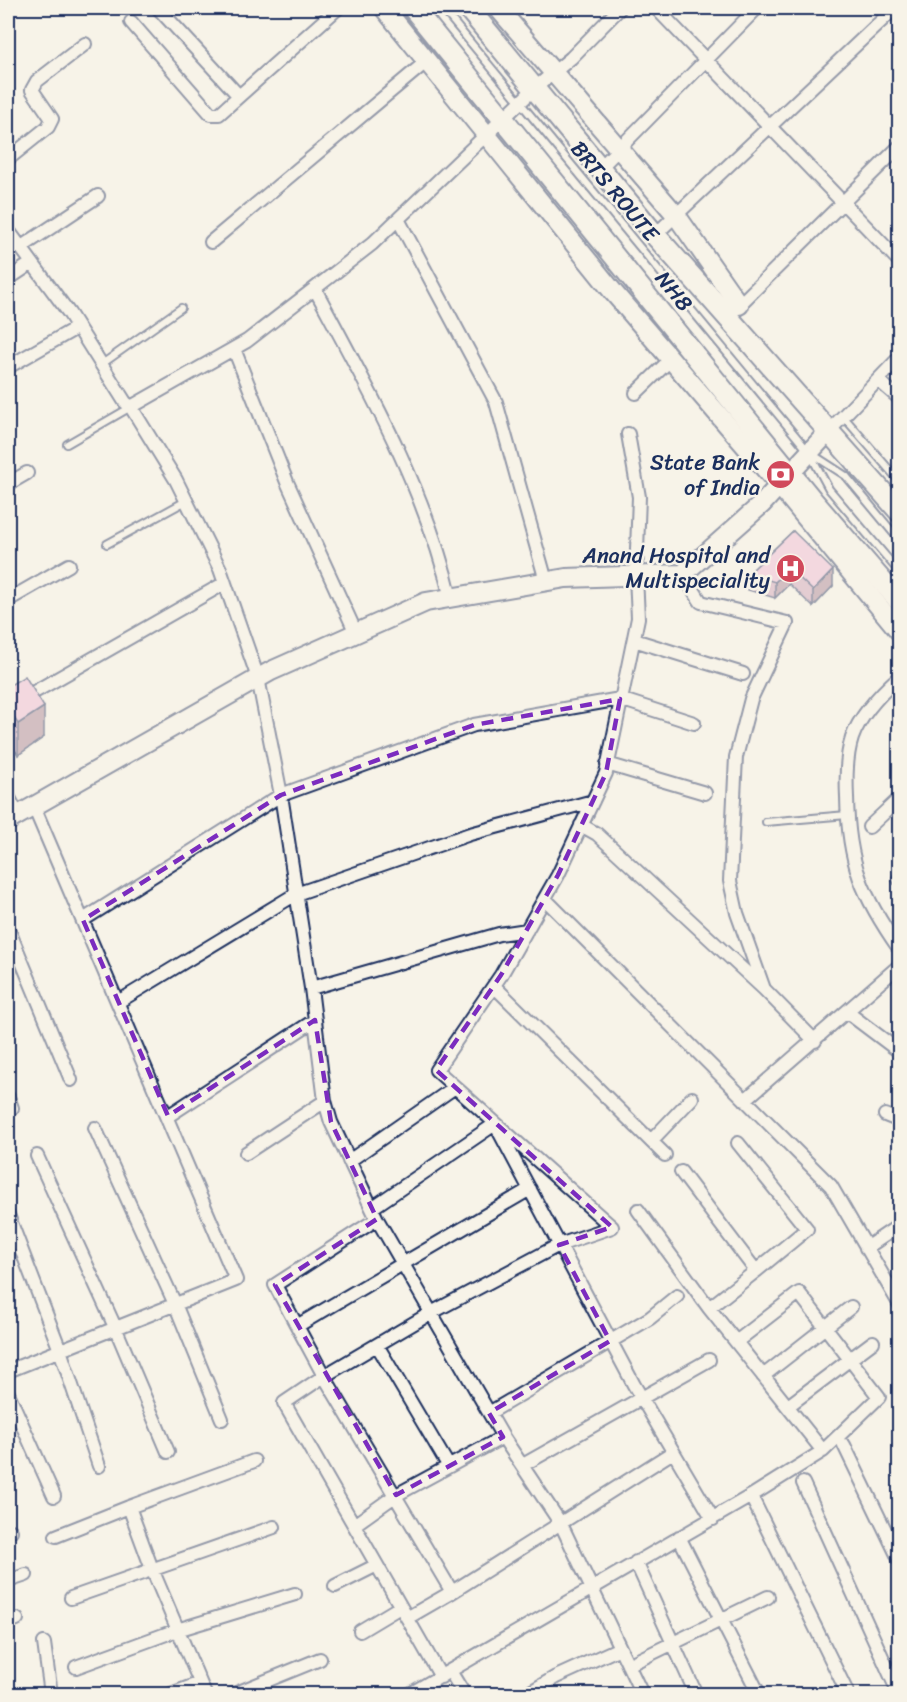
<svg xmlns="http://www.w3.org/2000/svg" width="907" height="1702" font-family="Sriracha,sans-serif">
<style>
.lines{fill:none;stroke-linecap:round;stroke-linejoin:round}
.lane-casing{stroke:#1b2f5e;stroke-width:10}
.street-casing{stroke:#1b2f5e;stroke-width:16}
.secondary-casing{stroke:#1b2f5e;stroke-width:22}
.primary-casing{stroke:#1b2f5e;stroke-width:24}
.lane{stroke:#f7f3e8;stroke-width:6}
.street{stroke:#f7f3e8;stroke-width:12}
.secondary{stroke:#f7f3e8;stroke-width:18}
.primary{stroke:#f7f3e8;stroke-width:20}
.wall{fill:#cc9fb8;stroke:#1b2f5e;stroke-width:1.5}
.shaded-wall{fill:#a68296;stroke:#1b2f5e;stroke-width:1.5}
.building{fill:#edb9d6;stroke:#1b2f5e;stroke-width:1.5}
.marked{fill:none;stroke:#7b2cbf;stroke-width:4.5;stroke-dasharray:12 8;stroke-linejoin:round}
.labels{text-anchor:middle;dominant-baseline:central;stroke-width:5;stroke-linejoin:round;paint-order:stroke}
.street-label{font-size:22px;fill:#1b2f5e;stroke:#f7f3e8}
.poi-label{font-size:22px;fill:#1b2f5e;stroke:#f7f3e8;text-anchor:end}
</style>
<rect width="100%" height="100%" fill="#f7f3e8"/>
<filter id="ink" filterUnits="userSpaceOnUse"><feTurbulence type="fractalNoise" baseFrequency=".0167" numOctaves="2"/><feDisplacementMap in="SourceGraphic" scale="12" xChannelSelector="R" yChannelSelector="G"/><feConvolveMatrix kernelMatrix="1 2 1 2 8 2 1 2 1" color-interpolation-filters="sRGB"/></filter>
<g filter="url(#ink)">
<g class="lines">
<defs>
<path id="lane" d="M 442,8 L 809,452 L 829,489 L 900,573
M 102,364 L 181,308
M 843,416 L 900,482
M 67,444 L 131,407
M 812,454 L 846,476 L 900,541
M 107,544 L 186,501
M 766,822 L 847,815"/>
<path id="street" d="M 158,8 L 239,96
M 656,8 L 900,262
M 131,22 L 211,114 L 219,114 L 338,8
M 8,159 L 48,127 L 52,119 L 32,90 L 37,81 L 85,44
M 600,168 L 757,8
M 398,219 L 496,402 L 546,581
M 8,230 L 69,313 L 125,402 L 131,407
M 655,235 L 895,8
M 211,242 L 427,61
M 20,248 L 98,196
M 8,279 L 32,263
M 315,289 C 368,388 425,488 451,598
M 734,310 L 900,146
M 234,349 L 287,482 L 356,633
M 8,367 L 78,327
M 878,380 L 900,399
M 636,393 L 671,359
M 829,431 L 900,357
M 8,484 L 27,473
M 683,574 L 701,602 L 787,623 L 751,699 L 736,757 L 735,777 L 730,881 L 737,913 L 764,989
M 8,600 L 69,565
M 634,640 L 743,674
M 900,676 C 882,692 860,715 852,738 C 846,756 846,777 847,797 C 848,863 862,896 900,950
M 8,707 L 225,583
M 607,764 L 705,793
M 8,796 L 18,815
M 581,825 L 597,834 L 764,989 L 815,1041
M 869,827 L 900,798
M 899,879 L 900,879
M 545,899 L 831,1186 L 900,1305
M 83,920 L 281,795 L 474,725 L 620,699 L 694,723
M 8,928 L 71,1080
M 527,930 L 499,934 L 311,988 L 281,795 L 258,678 L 220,569 L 176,480 L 131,407 L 247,341 L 372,244 L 534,89 L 571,58 L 620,8
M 494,986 L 665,1155
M 311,988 L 325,1101 L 331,1122 L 377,1219 L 503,1437 L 561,1524 L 642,1694
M 118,1002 L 296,894 L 470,834 L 593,801
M 847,1012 L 900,1052
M 8,1097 L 12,1108
M 745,1100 L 900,965
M 885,1115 L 900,1121
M 168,1116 L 315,1020
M 95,1128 L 175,1304 L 222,1419
M 651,1141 L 692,1098
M 738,1143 L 807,1229 L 756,1271
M 246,1153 L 325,1101
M 37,1156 L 115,1327 L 168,1452
M 349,1161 L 455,1087
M 681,1172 L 756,1271 L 709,1308
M 530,1189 L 297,1326 L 324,1376 L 431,1313 L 559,1245 L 612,1227 L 436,1070 L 501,975 L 558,875 L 606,773 L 638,618 L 636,576 L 639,497 L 628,434
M 372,1208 L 495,1124 L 634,1385 L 713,1519
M 638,1210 L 709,1308 L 823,1451
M 8,1215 L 60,1350 L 99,1466
M 866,1248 L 900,1225
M 297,1326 L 275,1285 L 377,1219
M 377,1345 L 448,1465
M 8,1371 L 236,1280 L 34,807
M 763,1376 L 851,1307
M 8,1393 L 54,1496
M 788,1406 L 873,1342
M 489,1413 L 650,1318 L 677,1296
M 844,1445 L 900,1561
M 523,1465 L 709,1360
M 803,1483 L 899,1694
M 751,1496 L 848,1694
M 129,1507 L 254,1461
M 354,1525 L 396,1495 L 503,1437
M 8,1532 L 11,1531
M 56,1536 L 129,1507 L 152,1569 L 205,1694
M 679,1537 L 759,1694
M 636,1562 L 696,1694
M 8,1581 L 26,1575
M 335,1586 L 375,1566
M 71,1598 L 274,1527
M 407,1618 L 452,1592
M 8,1622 L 17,1619
M 360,1631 L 400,1607
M 44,1643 L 51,1694
M 628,1665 L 768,1597
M 76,1667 L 177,1630 L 295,1594
M 450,1671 L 464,1694
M 441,1677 L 284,1403 L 324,1376 L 452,1592 L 673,1452
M 171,1694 L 200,1683
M 234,1694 L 320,1659
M 410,1694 L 751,1496 L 823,1451 L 879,1397 L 799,1293 L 736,1342
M 527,1694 L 556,1677 L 620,1648"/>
<path id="secondary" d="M 384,8 L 614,293 L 779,485 L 900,632
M 498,8 L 676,215 L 739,305
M 8,821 L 271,671 L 426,602 L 566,578 L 683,574 L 762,504 L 829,431"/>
<path id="primary" d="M 413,8 L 813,501 L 900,602
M 468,8 L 655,235 L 900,512"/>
</defs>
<use href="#lane" class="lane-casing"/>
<use href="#street" class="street-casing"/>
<use href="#secondary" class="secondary-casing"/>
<use href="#primary" class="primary-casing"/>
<use href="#lane" class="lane"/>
<use href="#street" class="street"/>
<use href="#secondary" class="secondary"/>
<use href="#primary" class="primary"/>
</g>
<path class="wall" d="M 793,531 L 833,586 L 813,607 L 789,584 L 775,598 L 748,590 L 748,574 Z
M 8,683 L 44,737 L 18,755 L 8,739 Z"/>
<path class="shaded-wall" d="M 789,568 L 789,584 L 775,598 L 775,582 Z
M 833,570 L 833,586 L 813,607 L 813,591 Z
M 44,707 L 44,737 L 18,755 L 18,724 Z"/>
<path class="building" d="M 793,531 L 833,570 L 813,591 L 789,568 L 775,582 L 748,574 Z
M 25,676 L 44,707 L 18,724 L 8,708 L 8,683 L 12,684 Z"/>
</g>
<path d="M0 0H907V1702H0ZM 620,699 L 606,773 L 558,875 L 501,975 L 436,1070 L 612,1227 L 559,1245 L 610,1341 L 489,1413 L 503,1437 L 396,1495 L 275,1285 L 377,1219 L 331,1122 L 315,1020 L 168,1116 L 83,920 L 281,795 L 474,725 Z" fill="#f7f3e8" fill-opacity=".55" fill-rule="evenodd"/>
<path class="marked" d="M 620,699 L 606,773 L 558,875 L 501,975 L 436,1070 L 612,1227 L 559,1245 L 610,1341 L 489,1413 L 503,1437 L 396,1495 L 275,1285 L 377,1219 L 331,1122 L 315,1020 L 168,1116 L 83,920 L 281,795 L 474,725 Z"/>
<defs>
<symbol id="bank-disc" viewBox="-11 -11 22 22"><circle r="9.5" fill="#d1495b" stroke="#f7f3e8"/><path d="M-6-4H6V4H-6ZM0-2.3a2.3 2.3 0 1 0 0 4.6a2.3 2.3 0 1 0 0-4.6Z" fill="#fff"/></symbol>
<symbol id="hospital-disc" viewBox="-11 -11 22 22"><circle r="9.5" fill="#d1495b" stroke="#f7f3e8"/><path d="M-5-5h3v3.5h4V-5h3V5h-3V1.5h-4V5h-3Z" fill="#fff"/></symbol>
</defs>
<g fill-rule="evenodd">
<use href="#bank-disc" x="764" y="458" width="33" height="33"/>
<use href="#hospital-disc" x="774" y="552" width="33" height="33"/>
</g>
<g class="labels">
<g class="street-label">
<text transform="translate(615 191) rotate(50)">BRTS ROUTE</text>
<text transform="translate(674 291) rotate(51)">NH8</text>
</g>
<g class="poi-label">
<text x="760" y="462">State Bank<tspan x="760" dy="25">of India</tspan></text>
<text x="770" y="555">Anand Hospital and<tspan x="770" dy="25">Multispeciality</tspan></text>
</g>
</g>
<rect width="907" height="1702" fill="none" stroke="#f7f3e8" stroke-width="30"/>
<rect x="15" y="15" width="877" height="1672" fill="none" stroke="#1b2f5e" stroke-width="2" filter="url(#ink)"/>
</svg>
